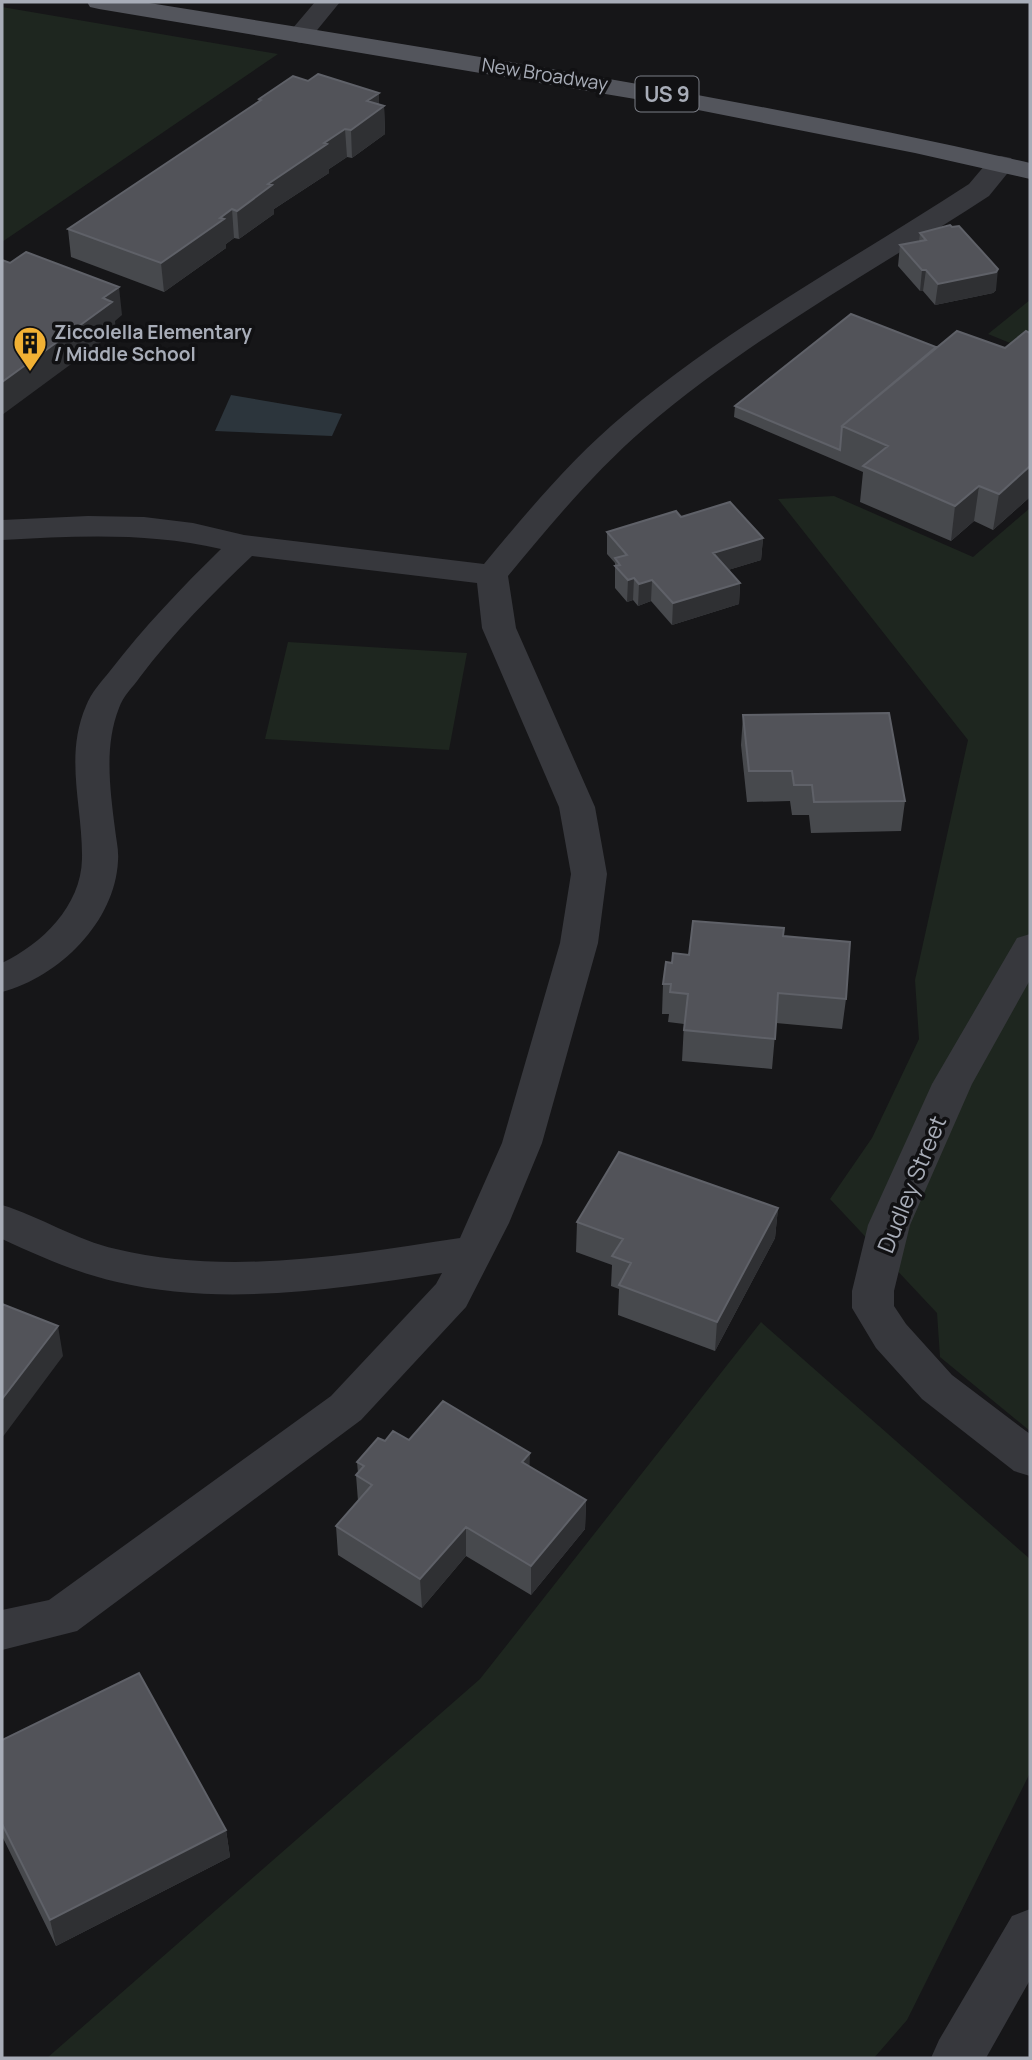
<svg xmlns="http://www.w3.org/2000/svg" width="1032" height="2060" font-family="Manrope,sans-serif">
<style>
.green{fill:#1e261f}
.water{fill:#2c353c}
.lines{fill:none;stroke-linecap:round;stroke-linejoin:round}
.minor{fill:#37383d;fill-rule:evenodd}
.major{fill:#53555c;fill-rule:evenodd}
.wall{fill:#47494d}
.shaded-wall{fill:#2f3033}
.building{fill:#525359;stroke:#5f6168;stroke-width:2}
.labels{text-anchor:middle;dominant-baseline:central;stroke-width:7;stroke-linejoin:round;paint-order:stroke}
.far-street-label{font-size:19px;fill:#a8adb8;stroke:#111113}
.far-poi-label{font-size:19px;font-weight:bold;fill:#a8adb8;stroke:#111113;text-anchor:start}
.shield{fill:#111113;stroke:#7b7e86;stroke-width:2}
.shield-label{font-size:21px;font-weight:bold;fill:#a8adb8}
.street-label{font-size:23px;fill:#a8adb8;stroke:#111113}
</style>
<rect width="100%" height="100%" fill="#161618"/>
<path class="green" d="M 2,7 L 278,54 L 2,242 Z
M 1030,300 L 1030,351 L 988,334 Z
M 834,496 L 973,557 L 1030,508 L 1030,1431 L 940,1357 L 937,1313 L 830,1199 L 872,1138 L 919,1039 L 915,980 L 968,740 L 778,499 Z
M 288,642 L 467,653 L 449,750 L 265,739 Z
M 761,1322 L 1030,1559 L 1030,1773 L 907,2020 L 874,2058 L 47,2058 L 480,1679 Z"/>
<path class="water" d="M 231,395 L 342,414 L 332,436 L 215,431 Z"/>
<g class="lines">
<path class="minor" d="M 315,2 L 340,2 L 309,40 L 300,43 L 291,40 L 287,35 Z
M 1001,156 L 1011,158 L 1015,164 L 989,196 C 874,271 750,338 645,428 C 594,472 551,524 508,576 L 516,628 L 595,807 L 607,874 L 598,943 L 542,1143 L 509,1223 L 466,1307 L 361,1420 L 77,1631 L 2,1650 L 2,1610 L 49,1600 L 331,1396 L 436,1284 L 442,1273 C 336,1289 223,1307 117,1282 C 77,1273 39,1256 2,1239 L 2,1205 C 41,1217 76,1240 116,1249 C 228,1276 348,1255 460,1238 L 502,1143 L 560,943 L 571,874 L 559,807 L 482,628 L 477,583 L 252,556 C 212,594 173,633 140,677 C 133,687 123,696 119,708 C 104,746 110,789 115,829 C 116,839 119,850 118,861 C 115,922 59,977 2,992 L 2,963 C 42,944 81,906 82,859 C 83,807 64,757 86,706 C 91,693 101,682 110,671 C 144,627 181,588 221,549 C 148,532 76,536 2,540 L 2,520 L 88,516 L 144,517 L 193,523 L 244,535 L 484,564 C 528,511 572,458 625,414 C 731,325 854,259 969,184 L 991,158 Z
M 1030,934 L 1030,980 L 972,1084 L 910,1225 L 894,1291 L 894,1306 L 906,1324 L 952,1375 L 1030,1434 L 1030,1476 L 1014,1471 L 922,1399 L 876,1348 L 852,1308 L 852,1291 L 868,1225 L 932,1084 L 1017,938 Z
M 1030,1909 L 1030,1980 L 986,2058 L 931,2058 L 939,2040 L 1012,1916 Z"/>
<path class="major" d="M 87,2 L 143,2 C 440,50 737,96 1030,163 L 1030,179 L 915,153 L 683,107 L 99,9 L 90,7 Z"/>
</g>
<path class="wall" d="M 259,99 L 379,105 L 384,106 L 385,134 L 352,158 L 347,157 L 329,169 L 329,173 L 274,209 L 274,214 L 239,239 L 234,238 L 226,244 L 226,248 L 164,292 L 71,257 L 68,229 L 259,102 Z
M 920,233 L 996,290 L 993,293 L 935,305 L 923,291 L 920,291 L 898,266 L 900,245 L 919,241 Z
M 1030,333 L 1030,497 L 993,530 L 974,521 L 951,541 L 860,502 L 863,472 L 734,417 L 735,406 L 936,347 L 1005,348 Z
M 681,517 L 763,538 L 761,560 L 728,570 L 740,583 L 739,604 L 672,625 L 651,601 L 638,606 L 633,600 L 627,602 L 615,588 L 615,563 L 607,554 L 607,532 Z
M 743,715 L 905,801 L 901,831 L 811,833 L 809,815 L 792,815 L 790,801 L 747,802 L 741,745 Z
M 784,937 L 846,999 L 842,1029 L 776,1023 L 772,1069 L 682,1061 L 684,1024 L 668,1022 L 669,1014 L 662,1014 L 663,984 L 672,963 L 689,955 Z
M 778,1208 L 775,1238 L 715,1351 L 618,1315 L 619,1289 L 611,1286 L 612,1265 L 576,1252 L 577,1222 Z
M 409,1440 L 529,1466 L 586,1500 L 585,1529 L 531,1595 L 466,1556 L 422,1608 L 338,1555 L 336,1526 L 358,1501 L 356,1475 L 358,1473 L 357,1462 L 385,1441 Z
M 2,1740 L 226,1830 L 230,1857 L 56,1946 L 2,1836 Z"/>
<path class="shaded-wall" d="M 379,93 L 379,109 L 384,106 L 385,134 L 352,158 L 351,130 L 367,101 Z
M 345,129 L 347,157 L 329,169 L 329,173 L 274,209 L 274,214 L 239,239 L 237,211 L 268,184 Z
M 232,209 L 234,238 L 226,244 L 226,248 L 164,292 L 161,263 Z
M 998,269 L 996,290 L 993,293 L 935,305 L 938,284 Z
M 922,270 L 926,270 L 923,291 L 920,291 Z
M 119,287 L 122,315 L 115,321 L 116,331 L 2,415 L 2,382 L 103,298 Z
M 1030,466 L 1030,497 L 993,530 L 999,494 Z
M 979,486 L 974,521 L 951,541 L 955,506 Z
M 763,538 L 761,560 L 712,575 L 713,553 Z
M 634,578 L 633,600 L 627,602 L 628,580 Z
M 652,580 L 651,601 L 638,606 L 639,584 Z
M 740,583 L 739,604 L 672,625 L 673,603 Z
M 778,1208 L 775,1238 L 715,1351 L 717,1322 Z
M 58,1326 L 63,1356 L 2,1438 L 2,1399 Z
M 530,1453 L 529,1482 L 522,1462 Z
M 586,1500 L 585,1529 L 531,1595 L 531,1566 Z
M 466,1527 L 466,1556 L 422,1608 L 420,1579 Z
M 226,1830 L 230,1857 L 56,1946 L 50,1920 Z"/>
<path class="building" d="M 318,74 L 379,93 L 367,101 L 384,106 L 351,130 L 345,129 L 324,143 L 327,144 L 268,184 L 272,185 L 237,211 L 232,209 L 220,218 L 224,219 L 161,263 L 68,229 L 261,100 L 259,99 L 293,76 L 308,81 Z
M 950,225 L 952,227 L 959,226 L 998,269 L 996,272 L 938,284 L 926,270 L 922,270 L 900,245 L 926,240 L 920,233 Z
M 26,252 L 119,287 L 103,298 L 112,302 L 2,382 L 2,260 L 10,263 Z
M 851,314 L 936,347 L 842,426 L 840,450 L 735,406 Z
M 957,331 L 1005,348 L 1026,331 L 1030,333 L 1030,466 L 999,494 L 979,486 L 955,506 L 863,466 L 888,446 L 842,426 Z
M 730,502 L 763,538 L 713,553 L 740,583 L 673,603 L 652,580 L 639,584 L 634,578 L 628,580 L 615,566 L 620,565 L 615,558 L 627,555 L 607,532 L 676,511 L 681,517 Z
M 889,713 L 905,801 L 814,802 L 812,785 L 794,785 L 792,771 L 749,771 L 743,715 Z
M 693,921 L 784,928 L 783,936 L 850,942 L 846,999 L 778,993 L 775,1039 L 684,1030 L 688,994 L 670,992 L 671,984 L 663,984 L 666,962 L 672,963 L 673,953 L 689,955 Z
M 619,1152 L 778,1208 L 717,1322 L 619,1285 L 631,1263 L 612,1256 L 623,1239 L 577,1222 Z
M 2,1304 L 58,1326 L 2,1399 Z
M 443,1401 L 530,1453 L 522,1462 L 586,1500 L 531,1566 L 466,1527 L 420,1579 L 336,1526 L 372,1485 L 356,1475 L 364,1466 L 357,1462 L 378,1438 L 385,1441 L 393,1431 L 409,1440 Z
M 139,1673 L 226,1830 L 50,1920 L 2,1824 L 2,1740 Z"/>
<defs>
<symbol id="building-pin" viewBox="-11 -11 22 30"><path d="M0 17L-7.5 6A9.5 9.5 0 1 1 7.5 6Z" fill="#f2b134" stroke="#111113"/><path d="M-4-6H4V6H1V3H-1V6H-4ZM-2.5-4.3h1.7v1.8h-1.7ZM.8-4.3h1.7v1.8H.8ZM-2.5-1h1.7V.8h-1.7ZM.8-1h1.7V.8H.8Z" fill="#111"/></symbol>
</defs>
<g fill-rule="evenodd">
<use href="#building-pin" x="11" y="324" width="38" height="52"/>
</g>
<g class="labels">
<g class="far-street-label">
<text transform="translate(545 74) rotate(9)">New Broadway</text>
</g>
<g class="far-poi-label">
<text x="54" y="332">Ziccolella Elementary<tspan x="54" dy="22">/ Middle School</tspan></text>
</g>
<rect class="shield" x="635.5" y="76.5" width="63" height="35" rx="5"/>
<g class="shield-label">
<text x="667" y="94">US 9</text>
</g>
<g class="street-label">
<text transform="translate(911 1184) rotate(-68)">Dudley Street</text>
</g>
</g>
<rect width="1032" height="2060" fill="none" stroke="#a8adb8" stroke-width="7"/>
</svg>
